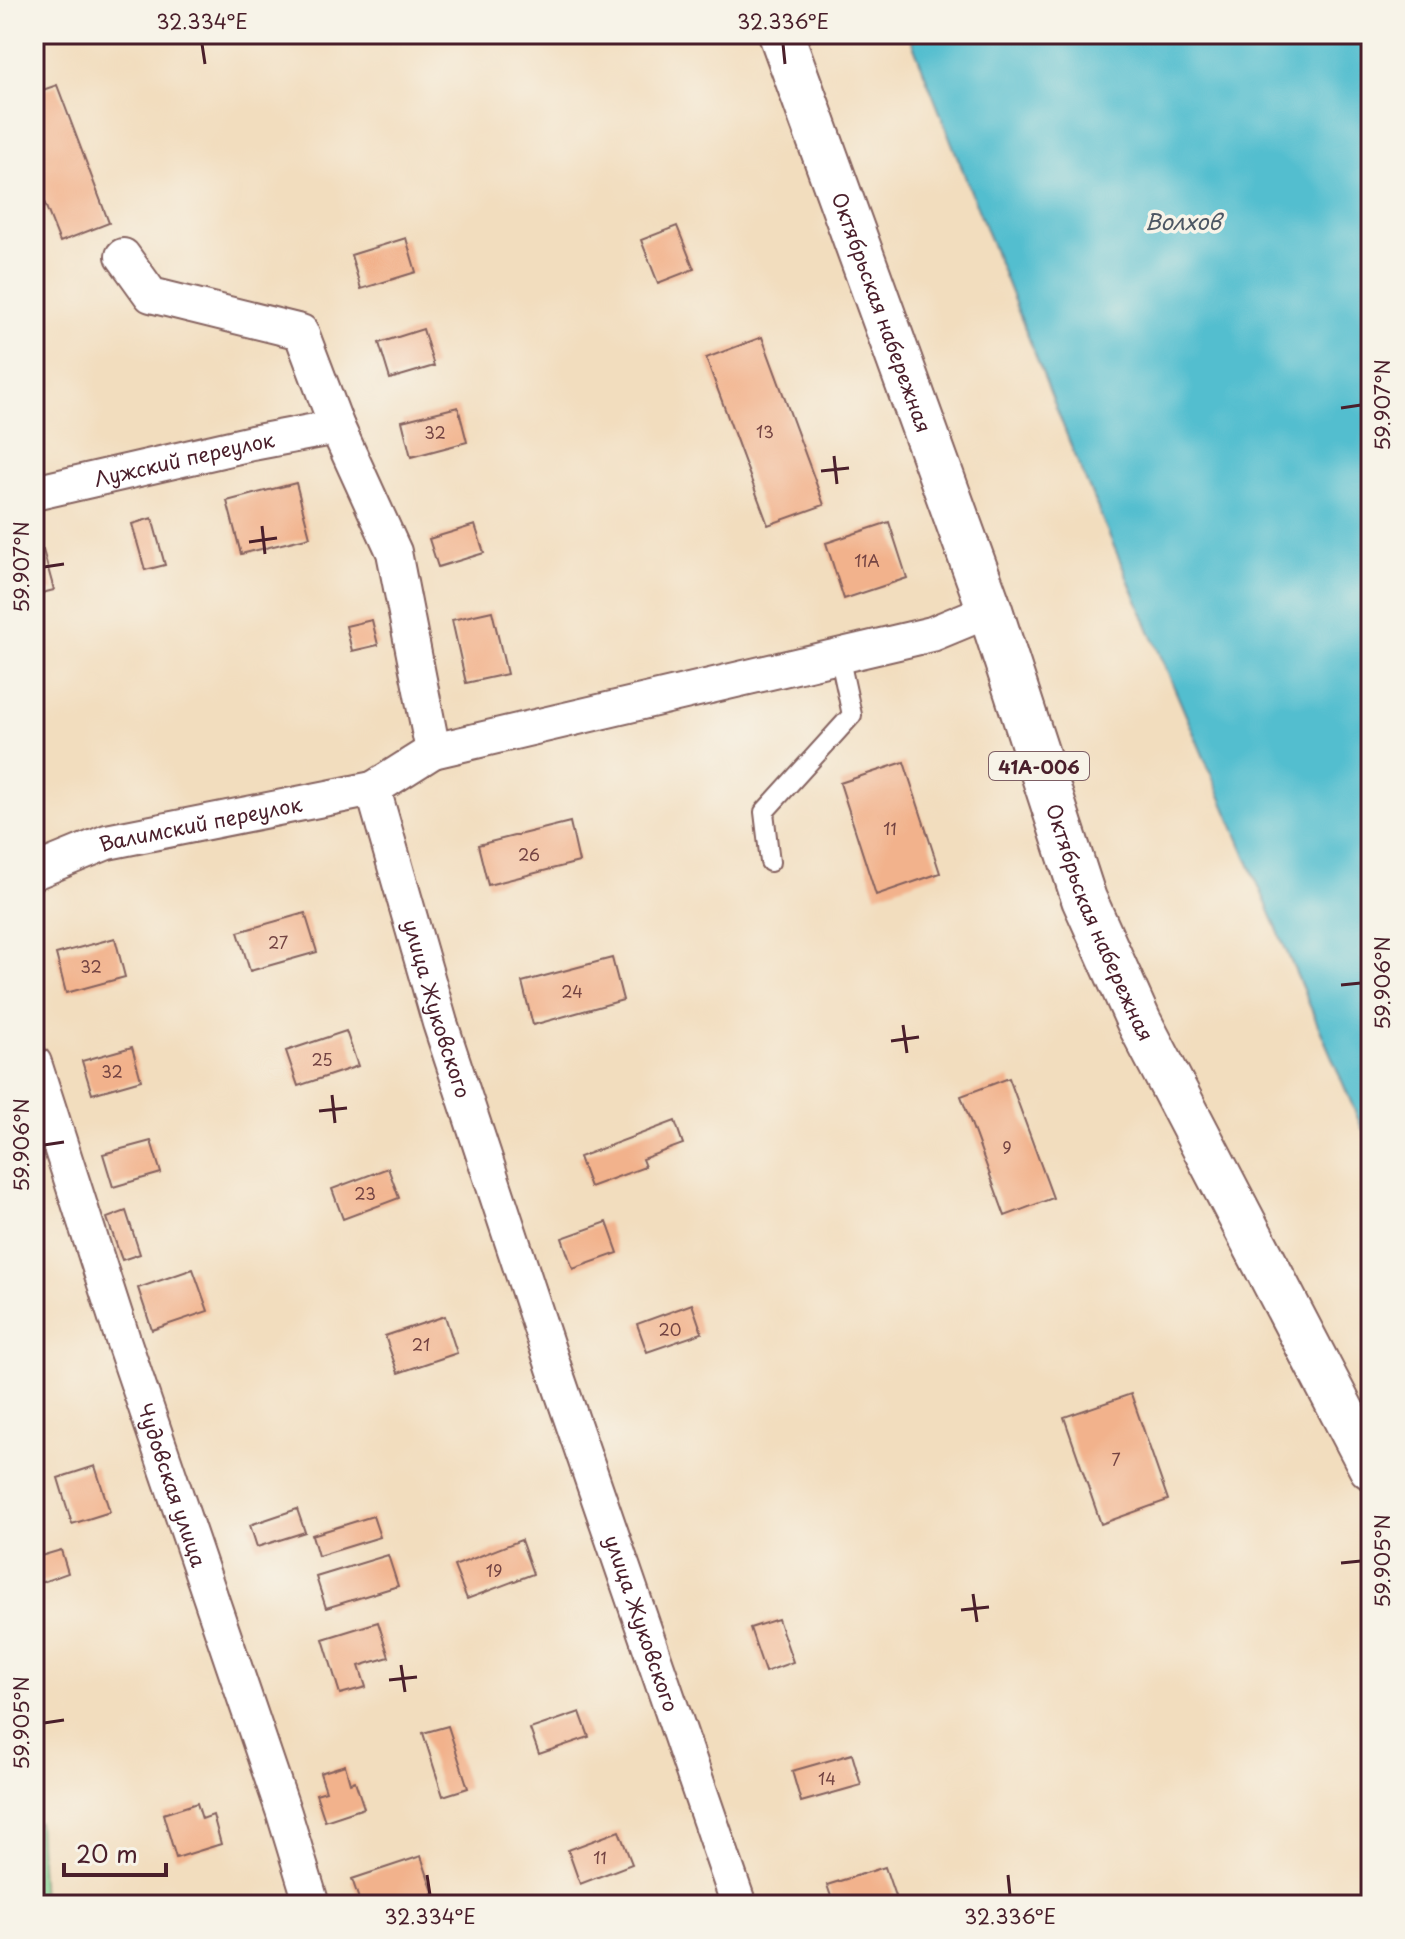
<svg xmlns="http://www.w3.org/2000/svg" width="1405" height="1939" font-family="'Playpen Sans',sans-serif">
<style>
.green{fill:#8ada9a;stroke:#6a7c62;stroke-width:2}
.water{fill:#53becf;stroke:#4e6e7d;stroke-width:2}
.building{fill:#f2b28c}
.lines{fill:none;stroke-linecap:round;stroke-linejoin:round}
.service-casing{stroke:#85625e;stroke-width:22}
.minor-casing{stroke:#85625e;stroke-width:38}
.primary-casing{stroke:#85625e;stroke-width:48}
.service{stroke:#fff;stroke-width:18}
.minor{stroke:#fff;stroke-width:34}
.primary{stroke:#fff;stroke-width:44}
.ticks{fill:none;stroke:#4a1f2b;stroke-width:3}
.labels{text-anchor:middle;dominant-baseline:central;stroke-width:7;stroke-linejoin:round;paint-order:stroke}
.number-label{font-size:16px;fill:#744443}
.shield{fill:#f7f3e8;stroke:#7e5f64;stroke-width:2}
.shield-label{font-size:18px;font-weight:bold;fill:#4a1f2b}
.street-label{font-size:20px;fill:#4a1f2b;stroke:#f7f3e8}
.water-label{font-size:22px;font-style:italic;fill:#4d5764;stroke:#f7f3e8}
.neatline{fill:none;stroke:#4a1f2b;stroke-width:3}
.ticks-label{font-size:20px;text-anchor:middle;fill:#4a1f2b}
</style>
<rect width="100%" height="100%" fill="#f7f3e8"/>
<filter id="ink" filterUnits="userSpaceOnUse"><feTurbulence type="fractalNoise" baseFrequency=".0125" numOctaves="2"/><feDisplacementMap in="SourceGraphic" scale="16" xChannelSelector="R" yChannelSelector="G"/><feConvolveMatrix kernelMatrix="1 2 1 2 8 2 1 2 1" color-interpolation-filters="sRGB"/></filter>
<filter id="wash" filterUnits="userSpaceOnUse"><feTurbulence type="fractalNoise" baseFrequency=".006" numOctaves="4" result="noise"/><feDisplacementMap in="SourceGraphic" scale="32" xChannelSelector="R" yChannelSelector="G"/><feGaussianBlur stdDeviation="1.8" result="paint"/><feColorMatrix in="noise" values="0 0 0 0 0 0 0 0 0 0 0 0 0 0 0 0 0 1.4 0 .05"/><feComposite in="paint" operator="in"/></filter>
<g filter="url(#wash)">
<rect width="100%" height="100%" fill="#f2ddbe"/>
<path class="green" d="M 38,1822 L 42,1905 L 34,1905 L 34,1825 Z"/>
<path class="water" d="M 909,34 L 1371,34 L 1371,1149 L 1072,448 Z"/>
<g id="blocks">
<path class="building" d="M 57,85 L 109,223 L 60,242 L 41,194 L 34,197 L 34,93 Z
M 677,226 L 694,269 L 658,283 L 641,240 Z
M 406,238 L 416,272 L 361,289 L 351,255 Z
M 423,329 L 434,366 L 390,379 L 379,343 Z
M 762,337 L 824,505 L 768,525 L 706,358 Z
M 458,407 L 467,442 L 411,457 L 402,421 Z
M 296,483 L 310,537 L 241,554 L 227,501 Z
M 152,518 L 165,565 L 145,570 L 132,524 Z
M 889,522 L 907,578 L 844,599 L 826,543 Z
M 475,525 L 484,553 L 438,567 L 429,539 Z
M 43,550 L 54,590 L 34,595 L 34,552 Z
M 492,611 L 507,674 L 466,683 L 452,620 Z
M 372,620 L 378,645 L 352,651 L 346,626 Z
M 904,762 L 940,873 L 876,895 L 840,783 Z
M 34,769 L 44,807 L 34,809 Z
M 570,822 L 579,862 L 488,885 L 478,845 Z
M 305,913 L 317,952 L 250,971 L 238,932 Z
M 115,938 L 125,977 L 66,993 L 56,954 Z
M 612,958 L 623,1000 L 533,1025 L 522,982 Z
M 346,1031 L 358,1066 L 298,1086 L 286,1051 Z
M 132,1047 L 141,1080 L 92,1094 L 82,1061 Z
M 1009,1078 L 1053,1198 L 1005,1216 L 961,1096 Z
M 675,1121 L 683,1144 L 642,1159 L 645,1167 L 590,1187 L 579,1157 Z
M 151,1141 L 161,1173 L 113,1187 L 103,1154 Z
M 388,1168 L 399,1198 L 343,1219 L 332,1189 Z
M 126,1211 L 140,1254 L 122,1260 L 107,1218 Z
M 607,1222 L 618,1253 L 573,1269 L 562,1238 Z
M 193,1269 L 208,1311 L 152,1330 L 138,1288 Z
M 692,1304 L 702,1333 L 647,1352 L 637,1324 Z
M 445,1316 L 457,1353 L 398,1373 L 385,1336 Z
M 1131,1394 L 1168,1500 L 1101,1524 L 1064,1417 Z
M 95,1466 L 110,1512 L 72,1524 L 58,1478 Z
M 297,1509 L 305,1532 L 257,1547 L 250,1525 Z
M 373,1516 L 380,1537 L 318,1556 L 312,1535 Z
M 521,1540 L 533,1574 L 467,1599 L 454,1566 Z
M 61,1550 L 68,1573 L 40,1583 L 34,1558 Z
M 388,1555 L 398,1586 L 326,1608 L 316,1577 Z
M 778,1619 L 793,1662 L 765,1672 L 750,1628 Z
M 378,1622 L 389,1657 L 359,1666 L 366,1687 L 340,1694 L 323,1639 Z
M 580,1712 L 589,1737 L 539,1754 L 530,1729 Z
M 448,1726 L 468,1788 L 443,1796 L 423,1733 Z
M 852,1754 L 861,1785 L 801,1802 L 792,1771 Z
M 345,1765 L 350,1783 L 355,1781 L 364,1808 L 325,1821 L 316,1794 L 326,1791 L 320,1773 Z
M 197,1803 L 202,1819 L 213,1815 L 221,1844 L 176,1858 L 163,1814 Z
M 619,1831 L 632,1864 L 580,1884 L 568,1850 Z
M 421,1856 L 434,1895 L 404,1905 L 361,1905 L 352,1879 Z
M 885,1867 L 896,1899 L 877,1905 L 834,1905 L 827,1885 Z"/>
</g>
</g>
<g filter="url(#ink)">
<use href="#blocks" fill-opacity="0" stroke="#85625e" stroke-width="2"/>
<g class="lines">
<defs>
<path id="service" d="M 770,862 L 764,812 L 852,715 L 839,655"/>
<g id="minor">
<path id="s1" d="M 123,256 L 151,295 L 301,332 L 337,427 L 394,552 L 433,751 L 373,789 L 440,1023 L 556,1374 L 739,1905"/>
<path id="s2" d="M 34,493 L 252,443 L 337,427"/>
<path d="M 433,751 L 932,634 L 990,610"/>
<path id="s3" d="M 34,872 L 107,842 L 373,789"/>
<path id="s4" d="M 34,1063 L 124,1343 L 284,1813 L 312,1905"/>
</g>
<g id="primary">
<path id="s5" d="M 781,34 L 990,610 L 1084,899 L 1139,1022 L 1371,1467"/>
</g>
</defs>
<use href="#service" class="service-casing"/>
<use href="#minor" class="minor-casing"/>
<use href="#primary" class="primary-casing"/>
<use href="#service" class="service"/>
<use href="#minor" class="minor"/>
<use href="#primary" class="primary"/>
</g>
</g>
<path class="ticks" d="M 202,44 L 205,64M 783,44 L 785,64M 1341,408 L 1361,405M 834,456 L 837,484M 821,471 L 849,468M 262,526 L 265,554M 249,542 L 277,538M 44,567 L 64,564M 1341,985 L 1361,983M 903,1025 L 907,1053M 891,1041 L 919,1037M 332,1095 L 335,1123M 319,1111 L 347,1108M 44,1145 L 64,1142M 1341,1563 L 1361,1561M 973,1594 L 977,1622M 961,1610 L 989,1607M 401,1665 L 405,1692M 389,1680 L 417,1677M 44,1723 L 64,1720M 427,1875 L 430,1895M 1008,1875 L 1010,1895"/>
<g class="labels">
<g class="number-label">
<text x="765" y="431">13</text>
<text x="435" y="432">32</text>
<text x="867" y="560">11А</text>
<text x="890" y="828">11</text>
<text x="529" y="854">26</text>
<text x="278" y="942">27</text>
<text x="91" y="966">32</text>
<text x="572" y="991">24</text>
<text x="322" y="1059">25</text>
<text x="112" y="1071">32</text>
<text x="1007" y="1147">9</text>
<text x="365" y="1193">23</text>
<text x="670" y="1329">20</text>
<text x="421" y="1344">21</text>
<text x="1116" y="1459">7</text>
<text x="494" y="1570">19</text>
<text x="827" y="1778">14</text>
<text x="600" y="1857">11</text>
</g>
<rect class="shield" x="989" y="752" width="100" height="28" rx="6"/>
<g class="shield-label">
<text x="1039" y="766">41А-006</text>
</g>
<g class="street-label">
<text stroke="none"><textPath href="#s5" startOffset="296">Октябрьская набережная</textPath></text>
<text stroke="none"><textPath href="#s2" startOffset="154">Лужский переулок</textPath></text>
<text stroke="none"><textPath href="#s3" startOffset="174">Валимский переулок</textPath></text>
<text stroke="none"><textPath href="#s5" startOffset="944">Октябрьская набережная</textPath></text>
<text stroke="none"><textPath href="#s1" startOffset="944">улица Жуковского</textPath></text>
<text stroke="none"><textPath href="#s4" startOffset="444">Чудовская улица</textPath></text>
<text stroke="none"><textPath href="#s1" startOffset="1592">улица Жуковского</textPath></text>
</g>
<g class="water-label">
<text x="1183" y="220">Волхов</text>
</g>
</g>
<rect width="1405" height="1939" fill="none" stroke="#f7f3e8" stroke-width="88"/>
<path d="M64 1863v12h102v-12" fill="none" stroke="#4a1f2b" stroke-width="4"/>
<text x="76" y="1863" font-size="24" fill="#4a1f2b" stroke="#f7f3e8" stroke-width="6" paint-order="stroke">20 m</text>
<rect x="44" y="44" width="1317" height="1851" class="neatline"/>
<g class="ticks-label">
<text x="202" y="29">32.334°E</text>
<text x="783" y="29">32.336°E</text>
<text transform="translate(1383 405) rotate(-90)" y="7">59.907°N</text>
<text transform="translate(22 567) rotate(-90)" y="7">59.907°N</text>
<text transform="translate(1383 983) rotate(-90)" y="7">59.906°N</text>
<text transform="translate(22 1145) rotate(-90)" y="7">59.906°N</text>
<text transform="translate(1383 1561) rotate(-90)" y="7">59.905°N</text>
<text transform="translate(22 1723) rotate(-90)" y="7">59.905°N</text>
<text x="430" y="1924">32.334°E</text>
<text x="1010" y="1924">32.336°E</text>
</g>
</svg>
